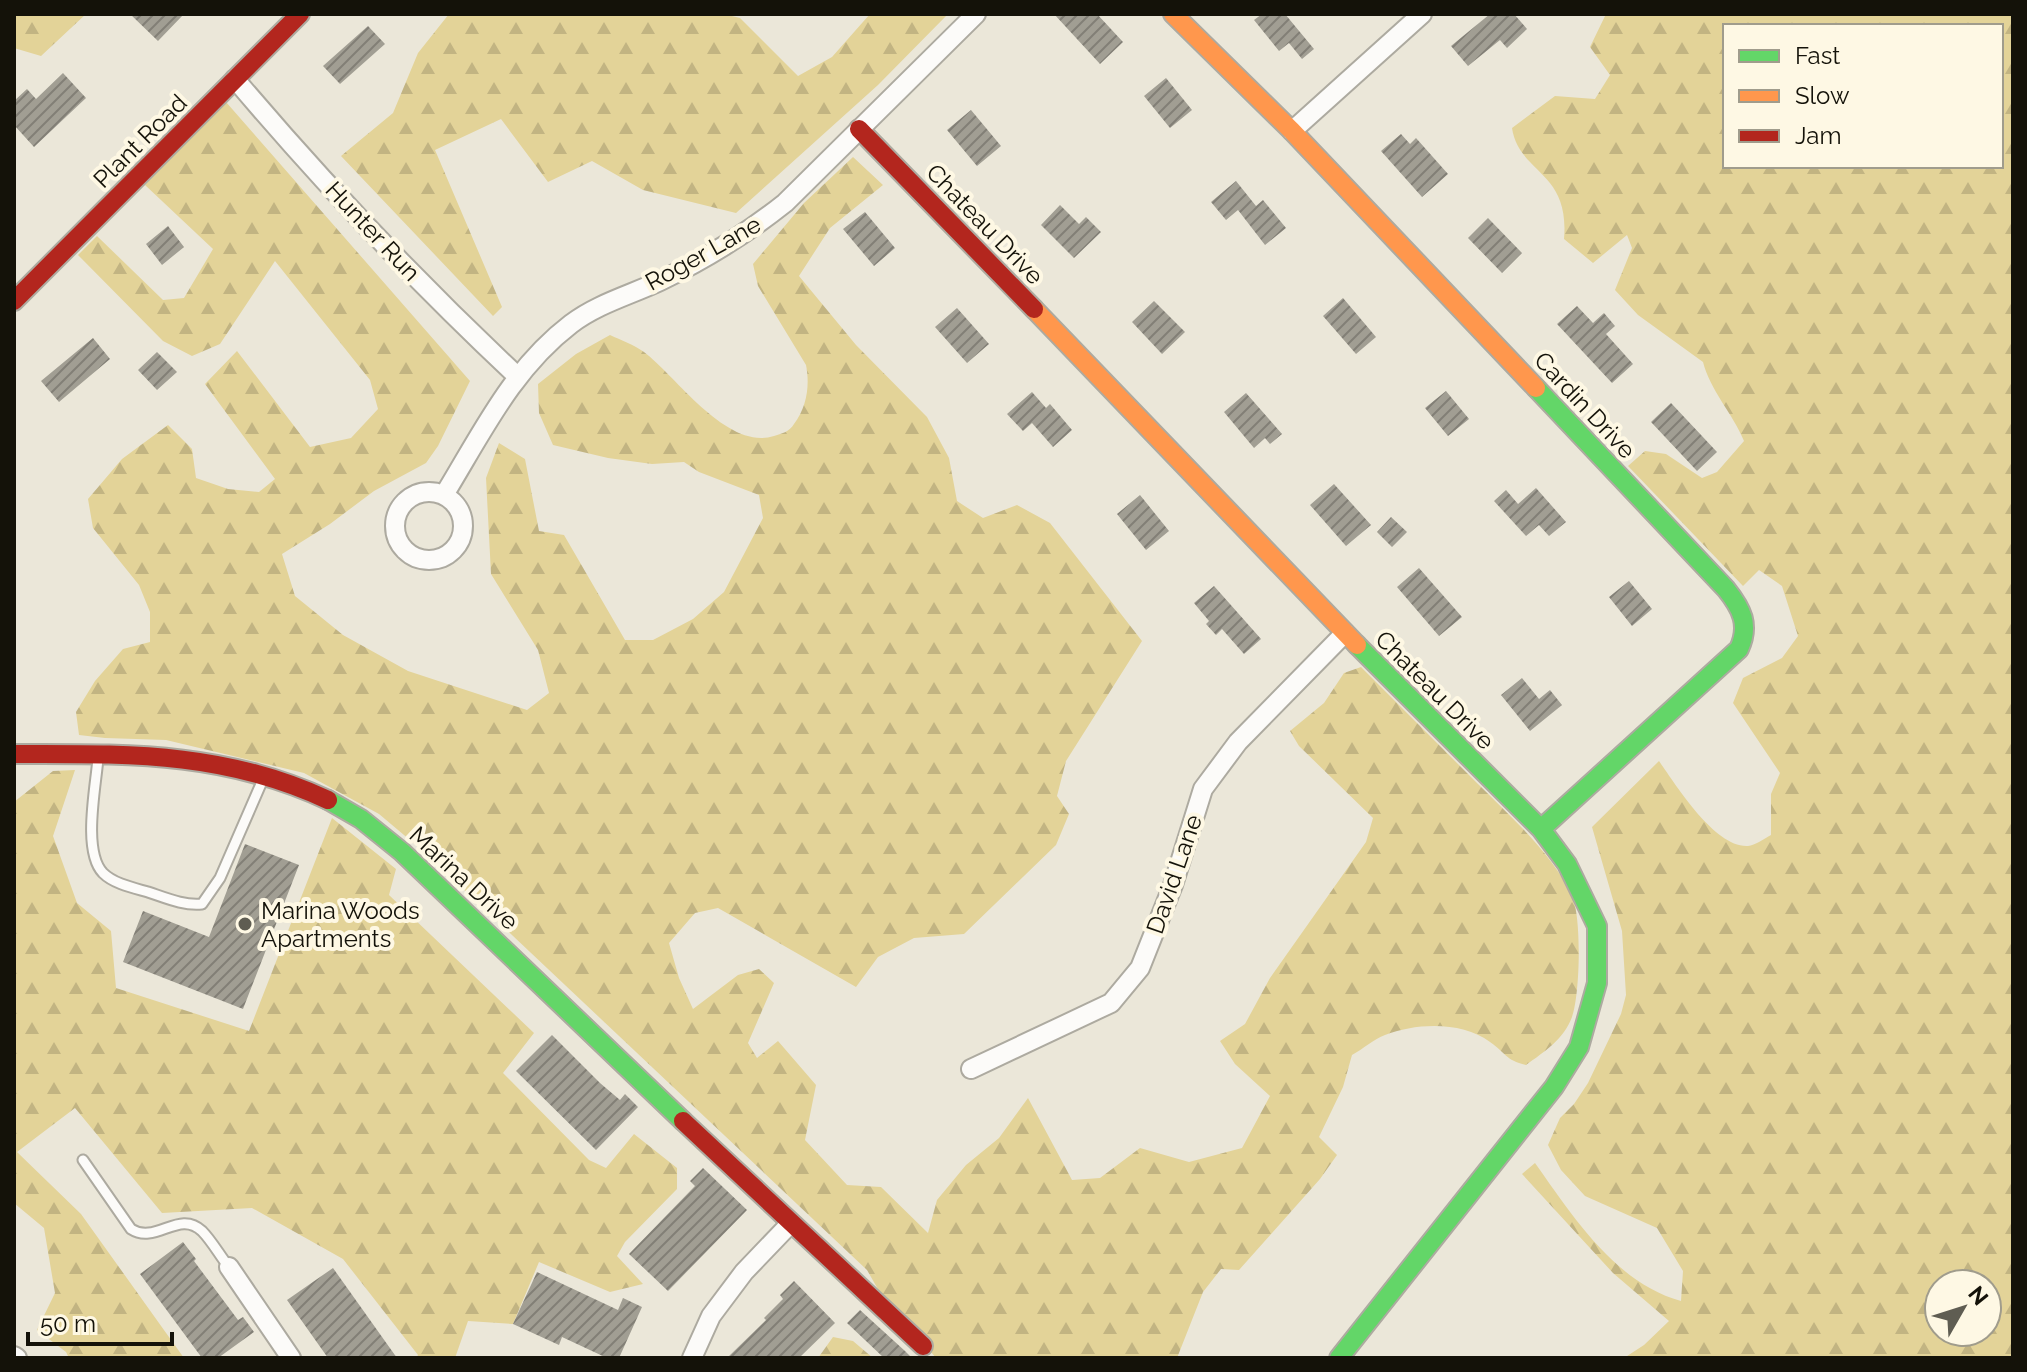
<svg xmlns="http://www.w3.org/2000/svg" width="2027" height="1372" font-family="Raleway,sans-serif">
<style>
.forest{fill:url(#forest-firs);fill-rule:evenodd}
.building{fill:url(#building-hatch)}
.lines{fill:none;stroke-linecap:round;stroke-linejoin:round}
.lane-casing{stroke:#adaaa0;stroke-width:13}
.street-casing{stroke:#adaaa0;stroke-width:22}
.fast-casing{stroke:#adaaa0;stroke-width:22}
.slow-casing{stroke:#adaaa0;stroke-width:22}
.jam-casing{stroke:#adaaa0;stroke-width:22}
.lane{stroke:#fcfbf9;stroke-width:9}
.street{stroke:#fcfbf9;stroke-width:18}
.fast{stroke:#63d668;stroke-width:18}
.slow{stroke:#ff974d;stroke-width:18}
.jam{stroke:#b3261e;stroke-width:18}
.poi-dot{fill:#5f5d52;stroke:#fef8e4;stroke-width:3}
.labels{text-anchor:middle;dominant-baseline:central;stroke-width:8;stroke-linejoin:round;paint-order:stroke}
.street-label{font-size:24px;fill:#141209;stroke:#fef8e4}
.poi-label{font-size:24px;fill:#141209;stroke:#fef8e4;text-anchor:start}
</style>
<defs>
<pattern id="forest-firs" width="22" height="20" patternUnits="userSpaceOnUse" patternTransform="scale(2)"><rect width="22" height="20" fill="#e3d398"/><path d="M5 1l3.5 6h-7zM16 11l3.5 6h-7z" fill="#c2b482"/></pattern>
<pattern id="building-hatch" width="6" height="6" patternUnits="userSpaceOnUse" patternTransform="scale(2)"><rect width="6" height="6" fill="#a19e93"/><path d="M-1 1l2-2M0 6l6-6M5 7l2-2" fill="none" stroke="#827f76"/></pattern>
</defs>
<rect width="100%" height="100%" fill="#ebe7d9"/>
<path class="forest" d="M 14,14 L 86,14 L 41,56 L 14,48 Z
M 449,14 L 724,14 L 740,18 L 798,76 L 832,57 L 870,14 L 948,14 L 878,85 L 736,213 L 643,190 L 592,161 L 548,182 L 501,119 L 435,150 L 502,307 L 493,316 L 341,156 L 393,113 L 418,53 Z
M 1606,14 L 2013,14 L 2013,1358 L 1624,1358 L 1644,1345 L 1669,1321 L 1613,1273 L 1522,1174 L 1535,1163 C 1572,1215 1615,1283 1681,1301 L 1683,1271 L 1657,1228 L 1585,1196 L 1561,1170 L 1548,1145 L 1560,1118 L 1574,1104 L 1588,1083 L 1621,1014 L 1626,995 L 1622,931 L 1592,827 L 1659,761 C 1676,785 1715,848 1748,846 C 1755,845 1764,839 1771,835 L 1771,794 L 1780,773 L 1733,703 L 1743,678 L 1782,658 L 1798,636 L 1782,586 L 1759,570 L 1743,586 L 1628,466 L 1645,451 L 1666,454 L 1702,478 L 1717,472 L 1744,441 C 1733,414 1710,390 1703,362 L 1638,315 L 1615,290 L 1632,248 L 1627,235 L 1593,263 L 1564,239 C 1570,170 1519,174 1512,128 L 1555,96 L 1595,99 L 1610,75 L 1590,47 ZM 2001,26 L 2001,166 L 1725,166 L 1725,26 ZM 1987,1284 L 1987,1332 L 1939,1332 L 1939,1284 Z
M 226,102 L 470,381 L 438,446 L 426,463 L 374,491 L 330,524 L 282,554 L 295,596 L 343,635 L 408,671 L 527,710 L 549,693 L 538,650 L 491,574 L 486,478 L 499,443 L 525,459 L 539,531 L 564,535 L 625,640 L 653,640 L 693,619 L 724,592 L 763,518 L 759,495 L 699,472 L 684,462 L 652,464 L 608,458 L 553,445 L 539,413 L 538,384 L 576,354 L 610,335 C 621,340 634,345 644,352 C 676,376 727,451 774,436 C 783,433 789,432 794,424 C 807,407 810,385 806,365 L 758,286 L 753,264 L 804,203 L 853,157 L 883,185 L 830,228 L 799,276 L 856,345 L 927,417 L 949,458 L 957,501 L 983,518 L 1017,505 L 1050,523 L 1142,641 L 1066,761 L 1057,796 L 1069,814 L 1056,845 L 964,934 L 914,938 L 878,957 L 856,987 L 718,908 L 695,913 L 669,943 L 679,978 L 693,1009 L 738,975 L 759,969 L 774,983 L 748,1043 L 757,1058 L 778,1041 L 816,1085 L 805,1140 L 847,1185 L 881,1187 L 928,1233 L 937,1200 L 966,1165 L 999,1138 L 1028,1098 L 1072,1180 L 1100,1178 L 1140,1148 L 1189,1162 L 1242,1148 L 1270,1096 L 1235,1064 L 1220,1041 L 1245,1024 L 1270,978 L 1366,842 L 1373,818 L 1299,746 L 1290,731 L 1324,703 L 1344,673 L 1361,667 C 1400,706 1439,745 1478,784 C 1510,816 1553,854 1572,896 C 1582,917 1580,995 1572,1017 C 1564,1039 1544,1052 1526,1065 C 1505,1060 1506,1053 1490,1042 C 1462,1021 1416,1023 1385,1035 C 1374,1039 1363,1049 1352,1055 L 1343,1087 L 1319,1137 L 1337,1155 L 1320,1179 L 1239,1270 L 1221,1269 L 1203,1292 L 1177,1358 L 936,1358 L 879,1291 L 867,1270 L 423,851 L 379,814 L 304,773 L 166,740 L 105,738 L 79,735 L 76,712 L 95,681 L 123,649 L 150,642 L 150,612 L 139,585 L 93,528 L 88,499 L 122,459 L 168,425 L 192,449 L 196,478 L 228,489 L 259,492 L 275,479 L 205,384 L 237,351 L 310,447 L 351,438 L 378,409 L 370,380 L 275,261 L 220,344 L 192,356 L 163,341 L 78,255 L 97,236 L 163,300 L 184,298 L 213,249 L 145,185 Z
M 75,770 L 53,836 L 77,903 L 111,931 L 116,988 L 249,1031 L 332,818 L 396,869 L 389,895 L 534,1033 L 503,1073 L 589,1160 L 606,1168 L 634,1134 L 677,1168 L 677,1189 L 625,1242 L 617,1256 L 643,1284 L 610,1292 L 539,1262 L 513,1324 L 468,1321 L 455,1358 L 416,1358 L 418,1355 L 343,1259 L 252,1208 L 162,1213 L 75,1108 L 17,1152 L 81,1214 L 184,1358 L 69,1358 L 66,1352 L 37,1330 L 55,1293 L 44,1228 L 14,1203 L 14,802 L 53,771 Z
M 833,1337 L 853,1341 L 873,1358 L 818,1358 Z"/>
<path class="building" d="M 130,14 L 184,14 L 158,41 Z
M 1054,14 L 1097,14 L 1123,42 L 1100,64 Z
M 1262,14 L 1285,14 L 1314,49 L 1302,59 L 1289,43 L 1279,51 L 1254,20 Z
M 1490,14 L 1514,14 L 1527,29 L 1507,48 L 1500,40 L 1468,66 L 1451,46 Z
M 368,26 L 385,44 L 340,84 L 323,66 Z
M 63,73 L 86,98 L 34,147 L 14,125 L 14,101 L 27,89 L 36,99 Z
M 1166,78 L 1192,110 L 1170,128 L 1144,96 Z
M 971,110 L 1001,146 L 977,166 L 947,130 Z
M 1401,134 L 1410,144 L 1416,138 L 1448,174 L 1422,197 L 1381,151 Z
M 1236,181 L 1256,206 L 1263,200 L 1286,228 L 1265,245 L 1238,210 L 1226,220 L 1211,202 Z
M 1060,205 L 1079,224 L 1086,217 L 1101,232 L 1074,258 L 1041,225 Z
M 865,212 L 895,248 L 874,266 L 843,229 Z
M 1488,218 L 1522,253 L 1502,273 L 1468,238 Z
M 168,226 L 184,247 L 162,265 L 146,244 Z
M 1343,298 L 1376,337 L 1356,354 L 1323,316 Z
M 1154,301 L 1185,332 L 1162,354 L 1132,322 Z
M 1577,306 L 1593,323 L 1604,313 L 1615,326 L 1606,334 L 1633,364 L 1612,383 L 1557,324 Z
M 957,308 L 989,344 L 967,363 L 935,327 Z
M 93,338 L 110,359 L 59,402 L 41,381 Z
M 157,352 L 177,372 L 157,390 L 138,370 Z
M 1446,391 L 1469,419 L 1448,436 L 1425,408 Z
M 1032,392 L 1046,408 L 1050,404 L 1072,430 L 1053,447 L 1032,423 L 1023,431 L 1007,414 Z
M 1246,393 L 1282,434 L 1270,444 L 1265,438 L 1254,448 L 1224,412 Z
M 1671,403 L 1717,452 L 1697,471 L 1651,422 Z
M 1334,484 L 1371,525 L 1346,546 L 1310,505 Z
M 1536,488 L 1566,522 L 1549,536 L 1539,525 L 1526,536 L 1494,501 L 1506,490 L 1518,504 Z
M 1140,495 L 1169,531 L 1146,550 L 1117,514 Z
M 1391,517 L 1407,532 L 1392,547 L 1377,532 Z
M 1419,568 L 1462,617 L 1439,636 L 1397,587 Z
M 1629,581 L 1652,609 L 1632,626 L 1609,597 Z
M 1214,586 L 1261,639 L 1244,654 L 1222,629 L 1216,635 L 1206,624 L 1209,621 L 1194,603 Z
M 1522,678 L 1539,699 L 1550,690 L 1562,705 L 1530,731 L 1501,695 Z
M 245,844 L 299,865 L 243,1009 L 123,962 L 143,911 L 209,937 Z
M 552,1035 L 600,1083 L 620,1100 L 625,1094 L 638,1107 L 596,1150 L 516,1071 Z
M 703,1168 L 747,1210 L 668,1291 L 629,1254 L 695,1186 L 690,1181 Z
M 183,1242 L 196,1259 L 194,1261 L 238,1320 L 243,1317 L 254,1332 L 218,1358 L 202,1358 L 140,1274 Z
M 333,1268 L 397,1358 L 328,1358 L 287,1300 Z
M 537,1272 L 618,1310 L 623,1298 L 642,1307 L 619,1358 L 607,1358 L 562,1337 L 559,1345 L 513,1324 Z
M 794,1281 L 835,1323 L 799,1358 L 727,1358 L 766,1320 L 764,1318 L 783,1299 L 780,1295 Z
M 860,1310 L 905,1351 L 912,1358 L 884,1358 L 847,1323 Z"/>
<g class="lines">
<defs>
<path id="lane" d="M 98,758 C 96,786 82,851 103,873 C 114,884 134,888 148,892 C 166,898 184,906 202,904 L 220,878 L 264,777
M 83,1160 L 131,1229 C 156,1245 179,1209 202,1231 C 212,1241 220,1256 229,1267"/>
<path id="street" d="M 235,79 C 323,183 418,283 517,376
M 1292,131 L 1422,14
M395 526a34 34 0 1 1 68 0a34 34 0 1 1-68 0Z
M 444,495 C 482,433 512,369 571,324 C 597,304 630,295 660,281 C 704,260 746,234 785,203 L 976,14
M 971,1069 L 1111,1003 L 1140,968 L 1173,885 L 1203,789 L 1238,742 L 1345,633
M 229,1267 L 291,1358
M 14,1356 L 17,1358
M 692,1358 L 711,1316 L 744,1272 L 790,1224"/>
<path id="fast" d="M 1536,388 L 1726,589 C 1742,609 1750,625 1739,649 L 1541,829
M 328,800 L 361,819 L 402,852 L 683,1121
M 1339,1358 L 1554,1087 L 1579,1047 L 1597,983 L 1597,926 L 1567,864 L 1541,829 L 1357,645"/>
<path id="slow" d="M 1173,14 L 1292,131 L 1536,388
M 1034,309 L 1357,645"/>
<path id="jam" d="M 859,129 L 1034,309
M 14,301 L 300,14
M 14,754 C 127,754 223,751 328,800
M 683,1121 L 923,1346"/>
</defs>
<use href="#lane" class="lane-casing"/>
<use href="#street" class="street-casing"/>
<use href="#fast" class="fast-casing"/>
<use href="#slow" class="slow-casing"/>
<use href="#jam" class="jam-casing"/>
<use href="#lane" class="lane"/>
<use href="#street" class="street"/>
<use href="#fast" class="fast"/>
<use href="#slow" class="slow"/>
<use href="#jam" class="jam"/>
</g>
<circle class="poi-dot" cx="245" cy="924" r="8"/>
<g class="labels">
<g class="street-label">
<text transform="translate(140 141) rotate(-45)">Plant Road</text>
<text transform="translate(985 224) rotate(46)">Chateau Drive</text>
<text transform="translate(373 231) rotate(47)">Hunter Run</text>
<text transform="translate(703 253) rotate(-29)">Roger Lane</text>
<text transform="translate(1585 405) rotate(47)">Cardin Drive</text>
<text transform="translate(1435 690) rotate(45)">Chateau Drive</text>
<text transform="translate(1174 874) rotate(-71)">David Lane</text>
<text transform="translate(464 878) rotate(43)">Marina Drive</text>
</g>
<g class="poi-label">
<text x="261" y="910">Marina Woods<tspan x="261" dy="28">Apartments</tspan></text>
</g>
</g>
<rect width="2027" height="1372" fill="none" stroke="#141209" stroke-width="32"/>
<rect x="1723" y="24" width="280" height="144" fill="#fef8e4" stroke="#a09c8c" stroke-width="2"/>
<rect x="1739" y="50" width="40" height="12" fill="#63d668" stroke="#a09c8c" stroke-width="2"/>
<text x="1795" y="64" font-size="24" fill="#141209">Fast</text>
<rect x="1739" y="90" width="40" height="12" fill="#ff974d" stroke="#a09c8c" stroke-width="2"/>
<text x="1795" y="104" font-size="24" fill="#141209">Slow</text>
<rect x="1739" y="130" width="40" height="12" fill="#b3261e" stroke="#a09c8c" stroke-width="2"/>
<text x="1795" y="144" font-size="24" fill="#141209">Jam</text>
<g transform="translate(1963 1308) rotate(51)"><circle r="38" fill="#fef8e4" stroke="#a09c8c" stroke-width="2"/>
<path d="M0-6L14 30L0 20L-14 30Z" fill="#5f5d52"/>
<text y="-12" font-size="22" font-weight="bold" text-anchor="middle" fill="#141209">N</text>
</g>
<path d="M28 1332v12h144v-12" fill="none" stroke="#141209" stroke-width="4"/>
<text x="40" y="1332" font-size="24" fill="#141209" stroke="#fef8e4" stroke-width="6" paint-order="stroke">50 m</text>
</svg>
